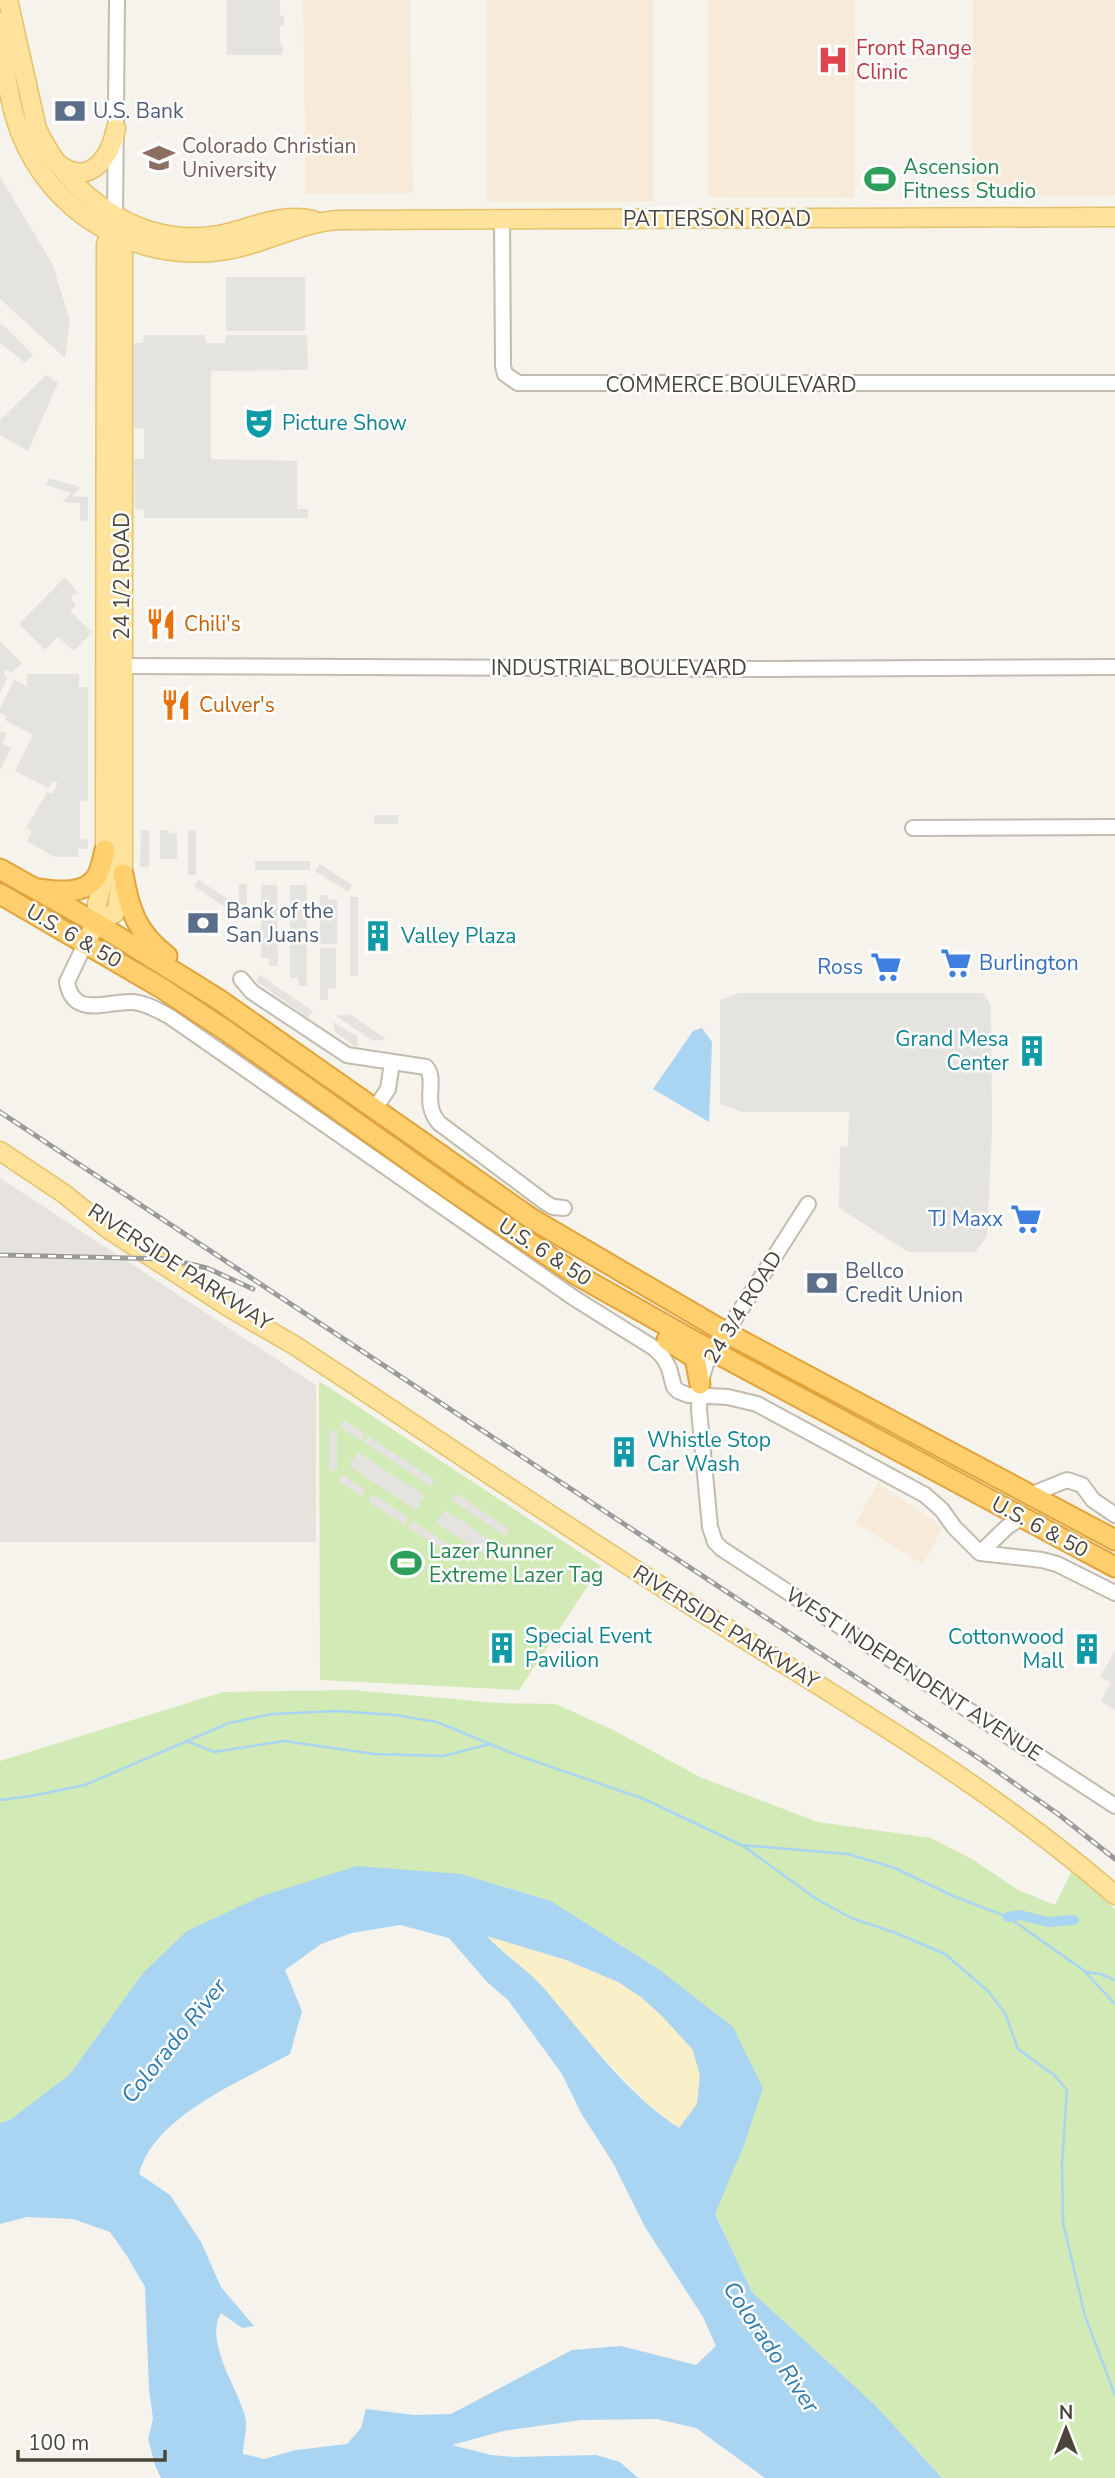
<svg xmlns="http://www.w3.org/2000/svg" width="1115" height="2478" font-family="'Nunito Sans',sans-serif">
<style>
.commercial{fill:#f7ead8}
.industrial{fill:#e6e2dd}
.green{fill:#d2eab5}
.sand{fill:#f9efc9}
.parking{fill:#e5e3e0}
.water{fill:#a9d4f2;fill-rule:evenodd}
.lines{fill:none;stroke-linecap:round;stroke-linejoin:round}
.stream{stroke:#a9d4f2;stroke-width:2.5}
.canal{stroke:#a9d4f2;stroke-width:10}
.minor-casing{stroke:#c2bbae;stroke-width:18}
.major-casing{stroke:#e6c16a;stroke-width:21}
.highway-casing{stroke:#e0a43c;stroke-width:23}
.minor{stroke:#fff;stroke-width:14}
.major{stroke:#ffe39c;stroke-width:18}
.highway{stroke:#ffcf6e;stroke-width:19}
.rail-casing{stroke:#9a9a9a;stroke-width:5}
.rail{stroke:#fff;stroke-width:2.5;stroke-dasharray:8;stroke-linecap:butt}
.labels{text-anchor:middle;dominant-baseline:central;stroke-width:5;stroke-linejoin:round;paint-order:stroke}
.health-label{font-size:21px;fill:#be3a42;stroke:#fff;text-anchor:start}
.service-label{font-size:21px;fill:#4e5e75;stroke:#fff;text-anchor:start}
.education-label{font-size:21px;fill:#785e54;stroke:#fff;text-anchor:start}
.leisure-label{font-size:21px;fill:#27864d;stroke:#fff;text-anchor:start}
.street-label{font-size:21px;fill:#4b4439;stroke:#fff}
.culture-label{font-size:21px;fill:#0d838f;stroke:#fff;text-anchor:start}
.food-label{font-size:21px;fill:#c56008;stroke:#fff;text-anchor:start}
.shop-label{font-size:21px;fill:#366cbe;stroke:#fff;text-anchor:end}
.water-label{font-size:23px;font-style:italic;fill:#2e7ab2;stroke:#fff}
</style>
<rect width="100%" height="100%" fill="#f6f3ec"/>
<path class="commercial" d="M 303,0 L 410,0 L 413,193 L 306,194 Z
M 487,0 L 653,0 L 653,202 L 487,202 Z
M 708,0 L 855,0 L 854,198 L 708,197 Z
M 973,0 L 1115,0 L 1115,195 L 972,196 Z
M 878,1483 L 943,1527 L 923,1564 L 856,1523 Z"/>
<path class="industrial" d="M 0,1178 L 316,1385 L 316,1542 L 0,1542 Z"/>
<path class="green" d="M 319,1381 L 601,1566 L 519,1690 L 320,1680 Z
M 352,1690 L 498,1703 L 556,1704 L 615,1731 L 702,1778 L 818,1822 L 931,1838 L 972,1859 L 1018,1890 L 1055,1905 L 1072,1871 L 1115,1909 L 1115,2478 L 942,2478 L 875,2405 L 752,2292 L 715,2213 L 657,1968 L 551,1901 L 461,1874 L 143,1973 L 70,2074 L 10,2120 L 0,2123 L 0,1761 L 223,1692 Z"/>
<path class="sand" d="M 486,1935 L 566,1960 L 618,1982 L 641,1997 L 663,2017 L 693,2050 L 700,2076 L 697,2104 L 679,2128 L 649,2105 L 576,2029 L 545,1989 Z"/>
<path class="parking" d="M 227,0 L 280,0 L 280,15 L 284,16 L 284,25 L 280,26 L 280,45 L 283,45 L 283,55 L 227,55 Z
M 0,177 L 52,263 L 70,320 L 65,358 L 0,299 Z
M 226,277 L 305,277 L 305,331 L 226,331 Z
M 2,324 L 33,355 L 25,363 L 0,343 L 0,326 Z
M 144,335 L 205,335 L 205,343 L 225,343 L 226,335 L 307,335 L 308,370 L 211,371 L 211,459 L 297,461 L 297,509 L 308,509 L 308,518 L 144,518 L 144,510 L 135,509 L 134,459 L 144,459 L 144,429 L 134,428 L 134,343 L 143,343 Z
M 46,375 L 58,383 L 28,451 L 0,435 L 0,420 Z
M 49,478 L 81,487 L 72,496 L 88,497 L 88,521 L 80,520 L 80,503 L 62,502 L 71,493 L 46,485 Z
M 65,577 L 79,594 L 75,593 L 72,597 L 72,600 L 76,605 L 70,611 L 92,632 L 74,651 L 58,637 L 45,650 L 19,624 Z
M 0,641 L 22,663 L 11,673 L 8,670 L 4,670 L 4,674 L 8,677 L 0,693 Z
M 27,674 L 79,674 L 79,687 L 88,687 L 88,800 L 80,801 L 80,839 L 88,840 L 88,849 L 78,849 L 78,857 L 55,857 L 27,841 L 32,831 L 26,828 L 47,792 L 52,794 L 58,783 L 53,781 L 49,788 L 15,771 L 33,735 L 5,720 L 7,717 L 0,713 L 0,709 L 14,680 L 27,686 Z
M 0,731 L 7,734 L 2,743 L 11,748 L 0,771 Z
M 374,815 L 398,815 L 398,824 L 374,824 Z
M 141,830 L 149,830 L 149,867 L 140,867 Z
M 160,830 L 169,830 L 169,834 L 177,834 L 177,859 L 160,859 Z
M 188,830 L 196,830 L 196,875 L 188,875 Z
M 255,861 L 310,861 L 310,870 L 255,870 Z
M 320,864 L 352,885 L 348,892 L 315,871 Z
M 199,880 L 232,902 L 228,909 L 194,886 Z
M 239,884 L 247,884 L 247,915 L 239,915 Z
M 261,885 L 277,885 L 278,966 L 269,966 L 269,958 L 261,958 Z
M 290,885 L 307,885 L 307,929 L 290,929 Z
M 320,895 L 328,895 L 328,899 L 337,900 L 337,944 L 320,944 Z
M 350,897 L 358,897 L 358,976 L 350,976 Z
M 290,934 L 307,934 L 307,986 L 299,986 L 298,978 L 290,978 Z
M 320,948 L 336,948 L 336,988 L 328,989 L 328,1000 L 320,1000 Z
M 260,975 L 313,1011 L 308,1018 L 256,981 Z
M 738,993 L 983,993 L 991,1005 L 992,1130 L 987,1237 L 975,1252 L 908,1252 L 839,1208 L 840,1147 L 848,1146 L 849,1112 L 742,1112 L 720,1104 L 720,1000 Z
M 350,1014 L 386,1039 L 387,1039 L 373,1041 L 336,1016 Z
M 333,1022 L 357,1036 L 358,1046 L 354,1046 L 335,1032 Z
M 345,1420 L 365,1434 L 361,1441 L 340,1427 Z
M 329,1431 L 337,1431 L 337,1471 L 329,1471 Z
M 368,1436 L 435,1480 L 431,1487 L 364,1442 Z
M 358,1452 L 425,1496 L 416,1510 L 349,1466 Z
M 342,1474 L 365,1490 L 361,1496 L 338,1481 Z
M 456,1493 L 509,1529 L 505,1536 L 451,1500 Z
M 373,1494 L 409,1518 L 404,1525 L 368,1501 Z
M 445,1510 L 495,1543 L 487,1556 L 436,1523 Z
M 413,1521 L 451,1546 L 447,1552 L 408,1528 Z
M 1115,1650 L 1115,1710 L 1101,1701 L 1111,1682 L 1100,1677 Z"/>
<path class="water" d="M 702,1028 L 712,1042 L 709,1122 L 653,1089 L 693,1031 Z
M 357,1866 L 461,1874 L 551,1901 L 657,1968 L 733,2027 L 763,2088 L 744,2145 L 715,2214 L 752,2292 L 875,2405 L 942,2478 L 765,2478 L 696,2428 L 657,2419 L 581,2420 L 503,2431 L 452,2445 L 491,2455 L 514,2457 L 596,2455 L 620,2462 L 638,2478 L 161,2478 L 155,2465 L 148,2439 L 153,2419 L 149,2389 L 145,2287 L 127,2256 L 110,2232 L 73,2219 L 27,2217 L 0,2224 L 0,2123 L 10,2120 L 70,2074 L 143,1973 L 187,1931 L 262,1896 ZM 400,1925 L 449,1938 L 487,1982 L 508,2000 L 562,2074 L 581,2113 L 613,2163 L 645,2227 L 703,2317 L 716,2346 L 696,2365 L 621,2346 L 572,2350 L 451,2414 L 414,2415 L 366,2409 L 361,2428 L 347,2444 L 296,2450 L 264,2459 L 243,2454 C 243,2443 248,2427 245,2416 C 237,2387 204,2341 221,2313 L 242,2328 L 254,2326 L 221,2287 L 201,2242 L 170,2195 L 139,2174 C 153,2116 242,2081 290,2054 L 302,2011 L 285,1970 L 321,1944 L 352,1933 ZM 487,1936 L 566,1960 L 618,1982 L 641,1997 L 663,2017 L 693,2050 L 700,2076 L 697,2104 L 679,2128 C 627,2094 587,2039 547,1992 C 530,1971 505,1956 487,1936 Z"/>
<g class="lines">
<path class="stream" d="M 187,1741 L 214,1752 L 284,1741 L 375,1754 L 443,1756 L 490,1744
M 0,1800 L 31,1796 L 85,1785 L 229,1723 L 272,1714 L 336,1711 L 395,1715 L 437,1722 L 514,1754 L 644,1799 L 741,1845 L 848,1854 L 895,1868 L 953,1896 L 1008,1917 L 1086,1972 L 1101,1974 L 1115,1980
M 742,1845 L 815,1898 L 851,1918 L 896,1933 L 945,1954 L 988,1991 L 1005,2013 L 1018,2049 L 1054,2075 L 1067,2090 L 1062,2163 L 1063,2222 L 1085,2316 L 1115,2395
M 1086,1973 L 1115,2004"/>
<path class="canal" d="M 1008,1917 L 1020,1915 L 1048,1922 L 1074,1920"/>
<defs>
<path id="minor" d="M 115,217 L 117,0
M 502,219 L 503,366 L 505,374 L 518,383 L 1115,383
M 122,666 L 766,669 L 1115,667
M 913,828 L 1115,827
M 86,942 L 67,982 C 73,1020 110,1000 133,1002 C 146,1003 157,1010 169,1016 L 574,1298 L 654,1348 L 663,1357 L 669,1368 L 674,1387 L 678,1391 L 688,1395 L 728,1397 L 757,1404 L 925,1495 L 942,1510 L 954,1527 L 980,1553 L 1042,1560 L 1057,1564 L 1115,1593
M 241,979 L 252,992 L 347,1055 L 426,1067 C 438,1080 421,1103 439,1123 L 546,1203 L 553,1207 L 564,1208
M 374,1110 L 388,1089 L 392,1063
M 808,1204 L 706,1364 L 700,1384 L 699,1410 L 710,1527 L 715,1542 L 722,1549 L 1115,1806
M 1030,1495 L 1067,1480 L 1082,1485 L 1093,1500 L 1115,1515
M 980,1553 L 1007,1527 L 1022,1517"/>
<path id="major" d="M 8,0 L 37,129 C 68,195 137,246 213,236 C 247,231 277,212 313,220
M 0,22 C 4,59 7,98 20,132 C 51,213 134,262 220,251 C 261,246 297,223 338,220 L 1115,217
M 57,163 C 89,189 111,157 116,128
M 96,923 L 115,913 L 117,908 L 123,867 L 123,255 L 119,230
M 86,942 L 96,923 L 97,904 L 105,874 L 106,244 L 115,217
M 0,1151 L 63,1193 L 108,1229 L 230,1308 L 294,1345 C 427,1432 558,1522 692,1606 C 836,1698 986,1782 1115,1895"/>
<path id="highway" d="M 0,869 L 96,923 L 218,999 L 532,1219 L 725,1332 L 1115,1540
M 123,874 C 129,910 137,933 167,956
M 40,889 C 58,892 86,895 97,876 C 101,869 103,858 105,850
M 0,894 L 160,987 L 228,1032 L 454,1192 L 577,1275 L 694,1341 L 1115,1567
M 667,1340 L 695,1358 L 700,1384"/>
</defs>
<use href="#minor" class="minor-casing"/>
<use href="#major" class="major-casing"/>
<use href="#highway" class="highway-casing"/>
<use href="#minor" class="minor"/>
<use href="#major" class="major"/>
<use href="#highway" class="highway"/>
<defs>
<path id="rail" d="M 0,1112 L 977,1757 L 1058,1814 L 1115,1859
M 0,1255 L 168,1259 L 207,1268 L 253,1289"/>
</defs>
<use href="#rail" class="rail-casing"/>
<use href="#rail" class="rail"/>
</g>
<defs>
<symbol id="hospital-bare" viewBox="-9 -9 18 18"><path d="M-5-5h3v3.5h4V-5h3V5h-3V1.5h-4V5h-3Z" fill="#e0444e" stroke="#fff" stroke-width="2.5" paint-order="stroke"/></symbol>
<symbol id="bank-bare" viewBox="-9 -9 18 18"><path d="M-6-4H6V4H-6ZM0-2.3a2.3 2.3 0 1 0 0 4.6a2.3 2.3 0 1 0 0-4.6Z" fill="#5c6f8a" stroke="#fff" stroke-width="2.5" paint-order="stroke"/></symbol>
<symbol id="university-bare" viewBox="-9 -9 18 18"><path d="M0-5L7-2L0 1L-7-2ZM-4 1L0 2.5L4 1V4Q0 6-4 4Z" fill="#8d6e63" stroke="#fff" stroke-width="2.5" paint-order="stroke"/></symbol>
<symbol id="stadium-bare" viewBox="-9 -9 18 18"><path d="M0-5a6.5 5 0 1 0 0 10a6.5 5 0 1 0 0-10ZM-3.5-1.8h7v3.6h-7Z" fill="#2e9e5b" stroke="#fff" stroke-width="2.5" paint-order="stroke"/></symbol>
<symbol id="theatre-bare" viewBox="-9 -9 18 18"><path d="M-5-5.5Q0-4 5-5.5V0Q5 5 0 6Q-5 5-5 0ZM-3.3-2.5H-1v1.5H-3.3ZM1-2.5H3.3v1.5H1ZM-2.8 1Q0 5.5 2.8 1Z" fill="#0f9aa8" stroke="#fff" stroke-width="2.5" paint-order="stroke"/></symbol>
<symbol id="restaurant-bare" viewBox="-9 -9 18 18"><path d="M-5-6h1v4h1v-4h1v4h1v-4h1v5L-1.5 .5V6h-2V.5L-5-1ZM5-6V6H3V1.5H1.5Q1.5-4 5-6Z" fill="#e8710a" stroke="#fff" stroke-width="2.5" paint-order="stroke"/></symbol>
<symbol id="building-bare" viewBox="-9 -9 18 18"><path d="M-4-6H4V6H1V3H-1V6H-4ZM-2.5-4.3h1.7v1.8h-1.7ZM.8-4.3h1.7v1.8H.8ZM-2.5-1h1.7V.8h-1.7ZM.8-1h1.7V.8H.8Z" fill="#0f9aa8" stroke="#fff" stroke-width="2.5" paint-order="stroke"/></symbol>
<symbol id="supermarket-bare" viewBox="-9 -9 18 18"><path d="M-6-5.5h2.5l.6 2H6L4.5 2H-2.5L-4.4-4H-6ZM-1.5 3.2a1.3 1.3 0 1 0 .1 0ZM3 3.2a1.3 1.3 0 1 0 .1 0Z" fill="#3f7fe0" stroke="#fff" stroke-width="2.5" paint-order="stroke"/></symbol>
</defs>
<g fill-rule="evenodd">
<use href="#hospital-bare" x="811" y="38" width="44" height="44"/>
<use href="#bank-bare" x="48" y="89" width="44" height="44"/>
<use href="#university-bare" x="137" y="136" width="44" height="44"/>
<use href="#stadium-bare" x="858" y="157" width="44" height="44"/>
<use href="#theatre-bare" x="237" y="401" width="44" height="44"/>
<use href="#restaurant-bare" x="139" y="602" width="44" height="44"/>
<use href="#restaurant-bare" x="154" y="683" width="44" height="44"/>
<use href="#bank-bare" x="181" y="901" width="44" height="44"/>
<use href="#building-bare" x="356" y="914" width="44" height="44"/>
<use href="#supermarket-bare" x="934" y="941" width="44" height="44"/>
<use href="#supermarket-bare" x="864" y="945" width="44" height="44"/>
<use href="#building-bare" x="1010" y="1029" width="44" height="44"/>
<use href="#supermarket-bare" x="1004" y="1197" width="44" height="44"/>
<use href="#bank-bare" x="800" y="1261" width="44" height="44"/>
<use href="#building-bare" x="602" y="1430" width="44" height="44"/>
<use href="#stadium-bare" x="384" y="1541" width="44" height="44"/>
<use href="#building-bare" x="480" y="1626" width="44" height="44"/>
<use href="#building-bare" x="1065" y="1627" width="44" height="44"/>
</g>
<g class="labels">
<g class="health-label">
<text x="856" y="48">Front Range<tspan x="856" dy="24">Clinic</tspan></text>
</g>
<g class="service-label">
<text x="93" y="111">U.S. Bank</text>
<text x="226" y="911">Bank of the<tspan x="226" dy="24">San Juans</tspan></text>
<text x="845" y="1271">Bellco<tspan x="845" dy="24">Credit Union</tspan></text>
</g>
<g class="education-label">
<text x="182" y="146">Colorado Christian<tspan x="182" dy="24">University</tspan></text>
</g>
<g class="leisure-label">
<text x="903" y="167">Ascension<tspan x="903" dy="24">Fitness Studio</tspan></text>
<text x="429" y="1551">Lazer Runner<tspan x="429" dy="24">Extreme Lazer Tag</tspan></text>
</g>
<g class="street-label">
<text x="717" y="219">PATTERSON ROAD</text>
<text x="731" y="385">COMMERCE BOULEVARD</text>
<text transform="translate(122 576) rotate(-90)">24 1/2 ROAD</text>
<text x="619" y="668">INDUSTRIAL BOULEVARD</text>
<text transform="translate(74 936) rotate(30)">U.S. 6 &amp; 50</text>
<text transform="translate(545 1252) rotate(33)">U.S. 6 &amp; 50</text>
<text transform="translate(180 1267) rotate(33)">RIVERSIDE PARKWAY</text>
<text transform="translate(743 1307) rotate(-58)">24 3/4 ROAD</text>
<text transform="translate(1040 1527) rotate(28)">U.S. 6 &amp; 50</text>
<text transform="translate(726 1627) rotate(32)">RIVERSIDE PARKWAY</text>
<text transform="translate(914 1674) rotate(33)">WEST INDEPENDENT AVENUE</text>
</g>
<g class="culture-label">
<text x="282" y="423">Picture Show</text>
<text x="401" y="936">Valley Plaza</text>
<text x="1009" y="1039" text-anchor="end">Grand Mesa<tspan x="1009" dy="24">Center</tspan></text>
<text x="647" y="1440">Whistle Stop<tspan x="647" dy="24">Car Wash</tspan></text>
<text x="525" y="1636">Special Event<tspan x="525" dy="24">Pavilion</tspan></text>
<text x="1064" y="1637" text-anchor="end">Cottonwood<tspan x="1064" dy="24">Mall</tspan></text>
</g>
<g class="food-label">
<text x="184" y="624">Chili's</text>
<text x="199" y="705">Culver's</text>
</g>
<g class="shop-label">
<text x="979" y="963" text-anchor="start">Burlington</text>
<text x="863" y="967">Ross</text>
<text x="1003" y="1219">TJ Maxx</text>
</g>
<g class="water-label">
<text transform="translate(174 2041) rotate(-51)">Colorado River</text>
<text transform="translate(771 2347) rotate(56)">Colorado River</text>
</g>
</g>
<g transform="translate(1066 2429)" stroke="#ffffff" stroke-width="5" paint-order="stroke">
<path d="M0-5L12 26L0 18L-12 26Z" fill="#4b4439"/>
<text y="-10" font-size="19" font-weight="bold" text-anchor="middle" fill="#4b4439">N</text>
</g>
<path d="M18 2450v10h147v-10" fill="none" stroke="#4b4439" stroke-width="3.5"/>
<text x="28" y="2450" font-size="21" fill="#4b4439" stroke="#ffffff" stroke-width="5" paint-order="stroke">100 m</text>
</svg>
